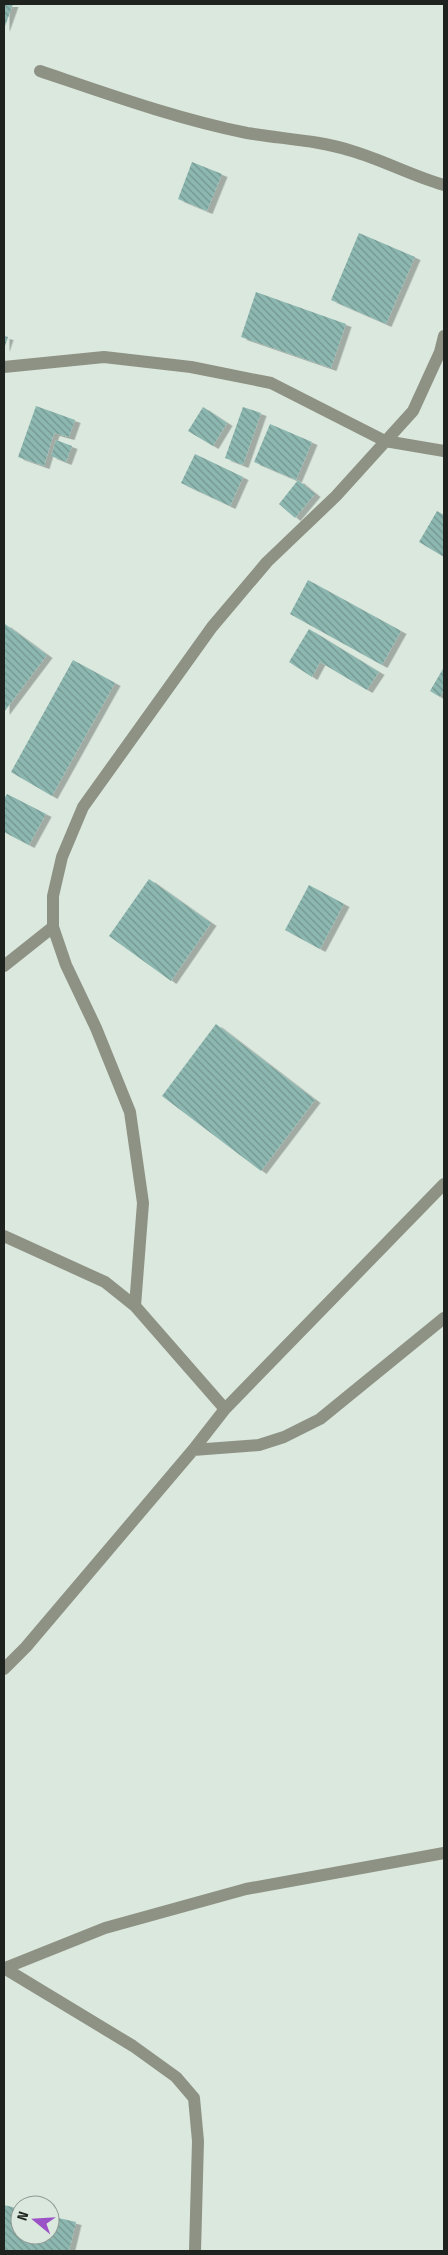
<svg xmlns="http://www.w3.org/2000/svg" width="448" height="2255" viewBox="0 0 448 2255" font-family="'Fira Sans Condensed',sans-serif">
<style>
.building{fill:url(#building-back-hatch);filter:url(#shadow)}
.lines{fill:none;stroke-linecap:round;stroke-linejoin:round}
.minor{stroke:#8e9284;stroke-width:12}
</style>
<defs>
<pattern id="building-back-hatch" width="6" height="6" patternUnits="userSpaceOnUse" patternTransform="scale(1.25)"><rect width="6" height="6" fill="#8db8b1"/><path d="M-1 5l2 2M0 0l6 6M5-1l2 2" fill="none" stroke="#73958f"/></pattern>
<filter id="shadow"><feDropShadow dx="5.5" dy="3" stdDeviation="0" flood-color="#0004"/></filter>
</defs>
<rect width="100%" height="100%" fill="#dbe8de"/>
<path class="building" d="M4 4H13L4 29Z
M192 162 222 174 207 211 178 199Z
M359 233 415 257 386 324 331 300Z
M256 292 346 324 331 368 241 337Z
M4 336 8 337 4 349Z
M36 406 75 420 69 437 54 433 44 466 18 457Z
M203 407 227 423 213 446 188 431Z
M243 407 261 413 243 465 225 458Z
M270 424 312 442 296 480 254 462Z
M56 440 72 446 66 462 51 456Z
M195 454 243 477 230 506 181 483Z
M298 480 315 494 295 518 279 504Z
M437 511 444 515V557L419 542Z
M308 580 401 631 382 665 290 614Z
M5 624 47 655 4 712V626Z
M309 629 379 672 367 690 320 662 312 677 289 662Z
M73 660 115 683 52 796 11 772Z
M444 667V689L440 697 430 691Z
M7 794 46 814 29 845 4 832V799Z
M149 879 211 923 171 981 109 936Z
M309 885 344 904 320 949 285 930Z
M216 1024 315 1100 261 1171 162 1096Z
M4 2205 20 2209V2235H50V2216L76 2222 69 2251H4Z"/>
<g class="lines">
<path class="minor" d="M40 71C108 94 177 119 247 133 282 139 318 140 352 151 383 160 412 176 444 185
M4 367 104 357 191 367 271 383 385 441 444 451
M4 966 53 927
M4 1236 105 1282 135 1306 225 1409
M135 1306 143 1203 130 1112 96 1028 66 965 53 927V896L62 857 83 807 212 627 267 562 336 496 413 411 440 352 444 336
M193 1450 259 1445 284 1437 320 1419 444 1318
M4 1669 26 1647 193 1450 225 1409 444 1184
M4 1968 133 2046 176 2077 194 2098 198 2141 195 2251
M5 1968 105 1928 246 1889 444 1853"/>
</g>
<rect width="448" height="2255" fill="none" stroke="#1e231f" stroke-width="10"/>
<g transform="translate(35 2220) rotate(288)"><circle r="24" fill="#dbe8de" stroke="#8f9992"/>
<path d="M0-4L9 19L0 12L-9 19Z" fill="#9a52c6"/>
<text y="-8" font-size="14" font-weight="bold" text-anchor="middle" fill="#1e231f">N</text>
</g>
</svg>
